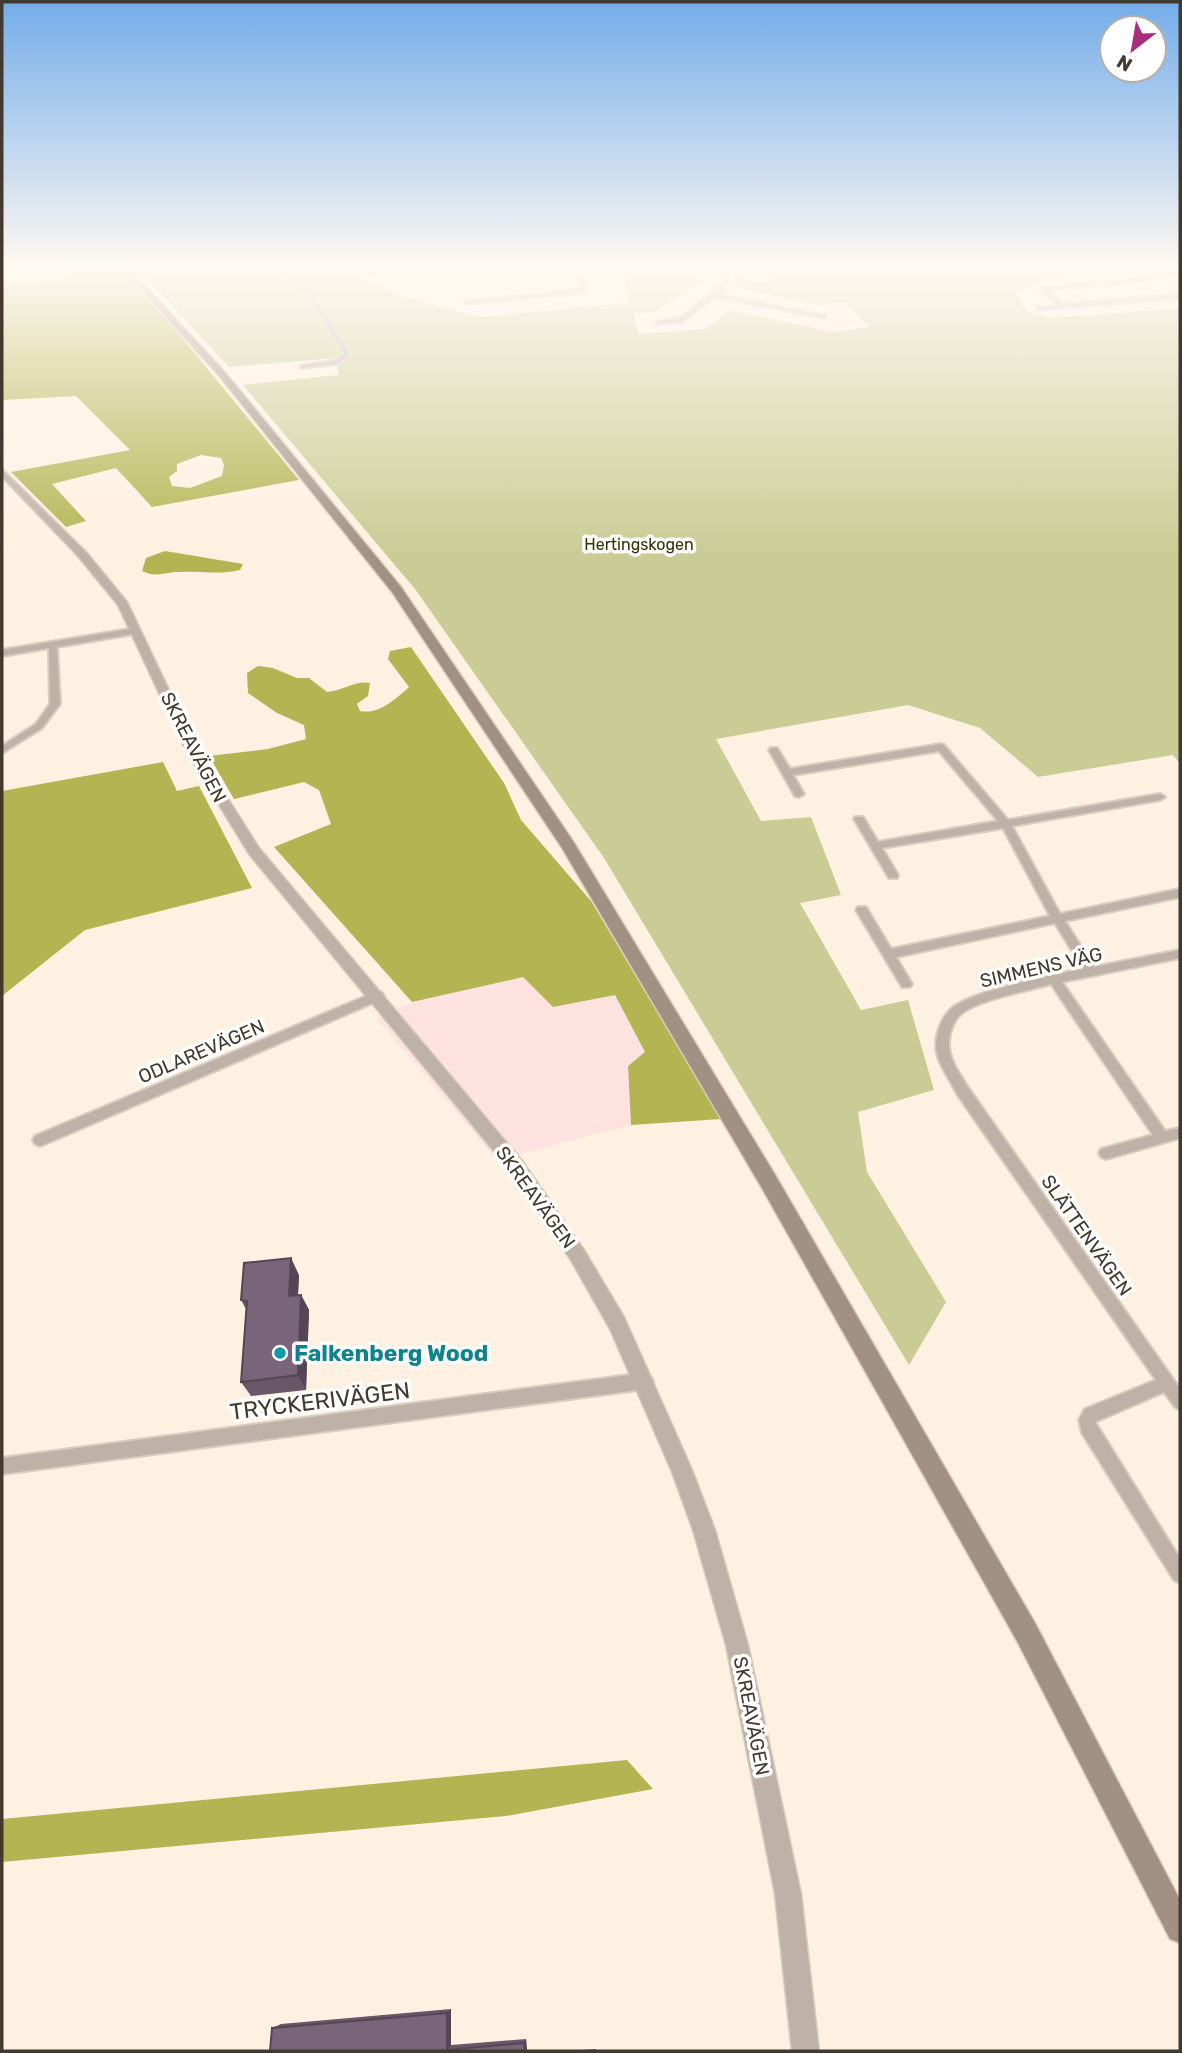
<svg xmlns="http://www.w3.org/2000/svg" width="1182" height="2053" viewBox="0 0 1182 2053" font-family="Rubik,sans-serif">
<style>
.commercial{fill:#fde2e0}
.green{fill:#c9cc94}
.forest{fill:#b2b551;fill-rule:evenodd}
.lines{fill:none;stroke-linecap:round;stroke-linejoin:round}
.minor-casing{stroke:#d8ccbd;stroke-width:4}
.tertiary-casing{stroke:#d8ccbd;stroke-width:3}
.secondary-casing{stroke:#d8ccbd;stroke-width:3}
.minor{fill:#bdb1a8;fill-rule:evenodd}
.tertiary{fill:#bdb1a8;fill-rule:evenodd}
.secondary{fill:#a29183;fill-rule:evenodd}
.wall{fill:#695669}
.shaded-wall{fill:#554655}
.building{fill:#7a647a;stroke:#554655;stroke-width:2}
.culture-dot{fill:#0f9aa8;stroke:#fff;stroke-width:2.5}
.labels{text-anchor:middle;stroke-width:7;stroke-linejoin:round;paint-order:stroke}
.far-park-label{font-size:16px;fill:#313206;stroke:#fff}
.street-label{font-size:19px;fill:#42392f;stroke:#fff}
.near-culture-label{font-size:23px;font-weight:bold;fill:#0d838f;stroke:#fff;text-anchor:start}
.near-street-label{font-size:23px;fill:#42392f;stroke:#fff}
</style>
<rect width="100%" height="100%" fill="#fef1e1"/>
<path class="commercial" d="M523 977 553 1007 615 995 645 1053 628 1066 631 1125 497 1160 377 1019 412 1002Z"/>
<path class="green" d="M138 269H340L403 297 479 317 629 303 624 269H655L704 279 655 312 633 313 639 334 706 329 729 310 831 332 870 327 845 303 815 305 729 286 740 278 763 283 793 269H1132L1039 280 1015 293 1027 311 1050 318 1180 308V764L1173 755 1038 777 980 728 908 705 716 739 761 821 811 817 841 895 800 903 861 1010 908 1000 934 1090 858 1112 867 1172 946 1302 909 1365 604 858 415 589 243 385 339 375 337 358 229 367Z"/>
<path class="forest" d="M49 269H121L156 306 299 480 152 507 116 468 52 484 86 521 66 527 11 472 130 450 76 396 2 400V281L60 282 68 274ZM201 455 221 458 224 465 222 476 190 488 172 486 169 477 177 471V464Z
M165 551 243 564 240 570C219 575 201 571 179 572 164 572 157 578 142 571L146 558Z
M411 647 504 783 521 820 591 901 721 1119 631 1125 628 1066 645 1052 615 995 553 1007 523 977 412 1002 274 847 331 824 319 790 304 782 234 799 209 756 268 749 306 739 304 725 277 713 248 693 247 673 258 666 273 668 297 678H309L327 692C342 691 356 680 370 683L368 696 357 704 360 711C379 715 397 698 409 687L388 659 390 651Z
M163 762 177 791 199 786 252 888 85 930 2 996V791Z
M627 1760 653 1789 506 1816 2 1862V1819Z"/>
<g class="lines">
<defs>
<path id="minor" d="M2 269H55L58 271 55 273 2 272Z
M273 269H280L311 293 350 355 337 364 301 368 300 367 303 365 333 361 344 354 307 295Z
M389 269H406L370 275 367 273Z
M575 269H581L586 289 581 293 467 304 464 302 577 290 580 288Z
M708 269H729V284L718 294 826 316 823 318 715 297 682 322 656 324 658 321 678 319 723 284V272Z
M1180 270V274L1145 281 1047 290 1063 304 1180 294V298L1040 310 1037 308 1057 305 1040 290V288L1145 277Z
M136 628 139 629V633L57 647 60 704 42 728 2 753V746L36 724 50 704 49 648 2 656V650Z
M941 744 944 745 1008 820 1160 794 1165 797 1160 800 1012 826 1060 914 1180 889V897L1065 921 1094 967 1180 950V958L1062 982 1165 1131 1180 1128V1138L1106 1159 1101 1157 1099 1153 1101 1149 1153 1135 1051 984C1028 991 974 1000 959 1016 952 1023 948 1037 949 1047 950 1061 960 1074 967 1086L1180 1389V1410L1175 1407 1164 1392 1095 1422 1180 1559V1583L1174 1580 1082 1433 1079 1420 1085 1409 1156 1380 957 1094C950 1079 936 1062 936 1045 936 1033 942 1018 950 1010 966 992 1056 974 1083 969L1055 923 896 957 912 984 910 987H902L856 910 858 907H866L891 949 1050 916 1003 828 882 848 898 875 897 878H889L854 819 855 817H863L878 842 998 821 939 751 793 775 804 794 799 797 795 796 769 750 771 748H777L790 769Z
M378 991 382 993 384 996 382 999 45 1144 40 1146 35 1144 33 1140 35 1136Z
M645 1373 650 1376 653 1381 650 1386 645 1389 2 1474V1458Z"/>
<path id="tertiary" d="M2 469 86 552 127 602 198 751 259 848 523 1162 584 1250 624 1317 692 1470 715 1530 748 1645 801 1894 819 2051H792L775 1894 726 1645 693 1530 672 1472 610 1329 572 1262 511 1172 249 854 186 751 118 605 78 556 2 477Z"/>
<path id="secondary" d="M122 269H130L225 372 401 587 573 841 777 1178 1035 1623 1180 1900V1943L1170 1939 1017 1641 763 1190 562 848 392 592 219 376Z"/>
</defs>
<use href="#minor" class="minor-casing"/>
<use href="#tertiary" class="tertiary-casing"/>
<use href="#secondary" class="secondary-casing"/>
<use href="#minor" class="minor"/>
<use href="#tertiary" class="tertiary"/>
<use href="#secondary" class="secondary"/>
</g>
<path class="wall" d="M299 1275 298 1295H301L309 1310 306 1390 251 1396 241 1382 246 1309 241 1300Z
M451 2009V2045L526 2039 527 2051H270L272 2028 281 2024Z
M596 2049V2051H566Z"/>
<path class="shaded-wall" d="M291 1258 299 1275 297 1312 289 1296Z
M301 1295 309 1310 306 1390 298 1375Z
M451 2009V2045L447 2050V2013Z
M526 2039 527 2051H525L524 2043Z"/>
<path class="building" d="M291 1258 289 1296 301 1295 298 1375 241 1382 247 1301 241 1300 244 1263Z
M447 2013V2050L524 2043 525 2051H270L272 2028Z"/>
<linearGradient id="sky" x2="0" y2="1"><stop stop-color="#73ace9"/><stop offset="0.48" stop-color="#fff9f2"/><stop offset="1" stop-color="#fff9f2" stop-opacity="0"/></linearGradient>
<rect width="1182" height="556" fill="url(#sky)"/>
<circle class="culture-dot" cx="280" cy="1353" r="7"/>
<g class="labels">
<g class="far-park-label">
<text x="639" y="550">Hertingskogen</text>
</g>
<g class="street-label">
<text transform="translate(194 747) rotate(63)" y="7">SKREAVÄGEN</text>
<text transform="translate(1041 967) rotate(-13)" y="7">SIMMENS VÄG</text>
<text transform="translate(201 1051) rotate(-23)" y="7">ODLAREVÄGEN</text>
<text transform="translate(536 1197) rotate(54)" y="7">SKREAVÄGEN</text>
<text transform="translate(1087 1235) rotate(55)" y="7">SLÄTTENVÄGEN</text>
<text transform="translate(752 1716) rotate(79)" y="7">SKREAVÄGEN</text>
</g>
<g class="near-culture-label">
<text x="294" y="1361">Falkenberg Wood</text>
</g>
<g class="near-street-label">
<text transform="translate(320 1401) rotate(-7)" y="8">TRYCKERIVÄGEN</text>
</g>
</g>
<rect width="1182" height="2053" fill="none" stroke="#42392f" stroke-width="7"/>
<g transform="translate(1133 49) rotate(211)"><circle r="33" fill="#ffffff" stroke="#b3b0ac" stroke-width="2"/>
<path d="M0-5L12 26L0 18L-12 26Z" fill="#a92c7d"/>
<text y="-10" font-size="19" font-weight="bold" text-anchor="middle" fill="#42392f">N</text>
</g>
</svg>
